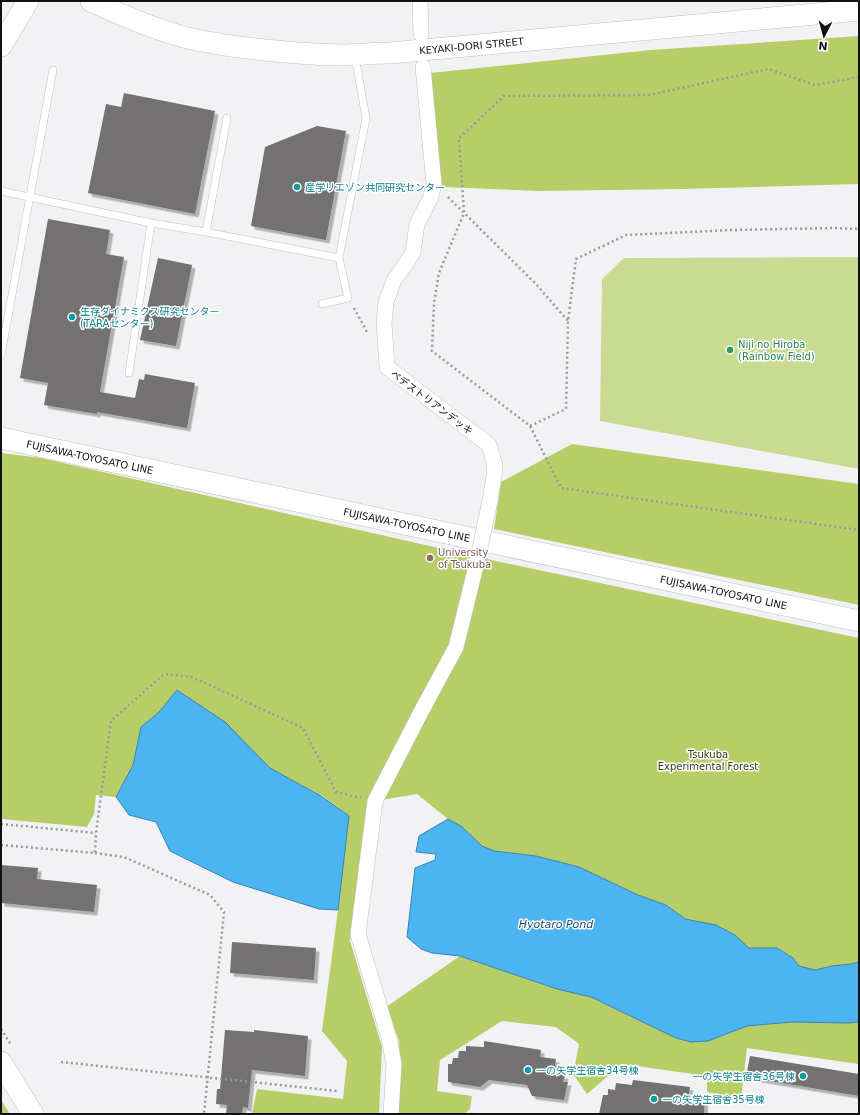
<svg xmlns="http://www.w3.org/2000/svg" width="860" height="1115" viewBox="0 0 860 1115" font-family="'DejaVu Sans','Noto Sans JP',sans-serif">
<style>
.green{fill:#c9db92}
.forest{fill:#b7cd68}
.water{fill:#4bb4f1;stroke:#3a83ae}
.building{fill:#737172;filter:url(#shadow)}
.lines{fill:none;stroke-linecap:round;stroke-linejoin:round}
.lane-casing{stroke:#c0c0c2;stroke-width:8}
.street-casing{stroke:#c0c0c2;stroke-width:16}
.secondary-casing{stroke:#c0c0c2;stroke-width:22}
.path{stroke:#99999b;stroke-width:2.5;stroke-dasharray:2 3;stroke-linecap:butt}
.lane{stroke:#fff;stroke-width:7}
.street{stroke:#fff;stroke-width:15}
.secondary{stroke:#fff;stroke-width:21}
.street-bridge-casing{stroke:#c0c0c2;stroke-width:16;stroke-linecap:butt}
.street-bridge{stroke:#fff;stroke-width:15}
.culture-dot{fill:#0f9aa8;stroke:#fff;stroke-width:1.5}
.leisure-dot{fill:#2e9e5b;stroke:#fff;stroke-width:1.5}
.education-dot{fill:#8d6e63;stroke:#fff;stroke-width:1.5}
.labels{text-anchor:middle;stroke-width:3;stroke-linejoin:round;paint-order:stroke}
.street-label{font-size:10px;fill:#111112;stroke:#fff}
.culture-label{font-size:10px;fill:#0d838f;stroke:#fff;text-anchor:start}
.leisure-label{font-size:10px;fill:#27864d;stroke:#fff;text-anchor:start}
.education-label{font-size:10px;fill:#785e54;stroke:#fff;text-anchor:start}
.park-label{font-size:10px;fill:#323b10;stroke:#fff}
.water-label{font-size:11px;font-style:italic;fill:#1f4a63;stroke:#fff}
</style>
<defs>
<filter id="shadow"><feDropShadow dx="3.5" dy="3.5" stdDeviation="0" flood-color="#0004"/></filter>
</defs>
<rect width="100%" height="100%" fill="#f2f2f4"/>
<path class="green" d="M859 257V469L600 421 602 279 624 258Z"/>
<path class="forest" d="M859 36V184L683 189 539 191 443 187 434 158 430 73 651 50Z
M572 444 859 484V605L494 529 501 482Z
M1 453 41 458 496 561 859 638V962L851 964 832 966 815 970 799 966 793 958 778 948H749L735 935 716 925 685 919 666 905 638 895 579 867 536 856 494 851 482 846 461 826 448 819 417 794 375 801 367 810 350 941 382 1047 379 1114H252L257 1089 343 1099 347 1061 322 1031 338 910 349 816 324 797 270 768 225 722 177 690 159 712 141 727 133 765 116 797 96 795 94 814 87 827 1 819Z
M460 956 557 989 591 997 676 1038 691 1042 708 1041 747 1026 792 1022 848 1023 859 1022V1064L747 1048 741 1099 707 1092V1076L622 1064 587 1094 573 1074 579 1044 556 1027 502 1021 440 1060 437 1091 472 1096 470 1109 464 1114H398L400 1083 399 1041 386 1007Z
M1 1100 10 1114H1Z"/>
<path class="water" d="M177 690 225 722 270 768 321 796 349 816 338 910 319 909 233 882 170 851 156 822 129 815 116 797 133 765 141 727 159 712Z
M448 819 461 826 482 846 494 851 536 856 579 867 638 895 666 905 685 919 716 925 735 935 749 948H777L793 958 799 966 815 970 832 966 851 964 859 962V1022L848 1023 792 1022 747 1026 708 1041 691 1042 676 1038 591 997 557 989 460 956 432 953 421 949 407 937 415 868 435 860 436 854 416 852 419 836Z"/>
<path class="building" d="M124 93 215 111 195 214 88 193 106 104 121 107Z
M317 126 346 131 326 240 251 226 265 147Z
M48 219 110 230 106 254 124 257 100 392 135 398 139 379 144 380 145 374 195 383 187 428 97 412V414L44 405 48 383 20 378Z
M158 258 192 265 176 346 140 340Z
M1 865 38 868 37 879 97 885 94 912 1 903Z
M232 942 316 948 314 980 230 973Z
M225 1030 254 1032V1030L308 1036 305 1076 252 1070 248 1108 243 1107 242 1114H226L227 1105 216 1104 217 1089H220Z
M484 1041 541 1050 540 1057 556 1059 555 1066 562 1068 561 1075H565L563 1082H568L564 1100 532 1096 527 1085 489 1080 480 1087 448 1082V1064H452L453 1058H458L459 1051H466V1046L484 1047Z
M750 1056 859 1074V1096L746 1077Z
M633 1080 690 1087 689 1094 705 1096 704 1114H599L603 1095H608V1089L615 1090 616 1083 632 1085Z"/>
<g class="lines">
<defs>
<path id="lane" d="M1 191 151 223 206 232 339 258
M206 232 227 118
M322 304 348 298 339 258 366 118 355 56
M1 355 53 70
M129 373 151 223"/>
<path id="street" d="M420 1 421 34
M423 67 434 184 431 197 417 224 413 252 406 264 394 280 386 302 384 323 387 367 489 445 495 465 494 476 490 501
M391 1114 394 1064 389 1038 358 934 375 801 422 710 456 647 477 562"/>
<g id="secondary">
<path id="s1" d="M91 1C125 17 160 32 196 40 216 44 236 47 256 49 284 52 313 55 341 55 357 55 374 53 390 53L859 10"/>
<path d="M1 46 28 1"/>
<path id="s2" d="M1 438 859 621"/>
<path d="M1 1062 33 1114"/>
</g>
</defs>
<use href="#lane" class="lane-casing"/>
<use href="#street" class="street-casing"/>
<use href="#secondary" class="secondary-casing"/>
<path class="path" d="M859 77 815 85 768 69 649 95 504 96 459 138 464 213 439 273 434 303 432 351 530 426 561 488 859 530
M448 197 535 283 568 321
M354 308 367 332
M530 426 566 409 568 321 576 259 626 235 732 230 835 228 859 229
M1 824 96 833
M1 845 95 853 96 833 111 721 164 674 192 677 303 728 336 792 361 798
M95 853 124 857 210 895 224 912 204 1114
M1 1029 11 1045
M61 1062 337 1091
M471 1114H474"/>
<use href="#lane" class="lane"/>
<use href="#street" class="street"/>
<use href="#secondary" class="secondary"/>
<defs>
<path id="street-bridge" d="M477 562 490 501"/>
</defs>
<use href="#street-bridge" class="street-bridge-casing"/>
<use href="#street-bridge" class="street-bridge"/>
</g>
<g class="culture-dot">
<circle cx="297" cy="187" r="4"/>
<circle cx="72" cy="317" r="4"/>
<circle cx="528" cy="1070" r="4"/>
<circle cx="803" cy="1076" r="4"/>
<circle cx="654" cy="1099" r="4"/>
</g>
<circle class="leisure-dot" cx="730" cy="350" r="4"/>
<circle class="education-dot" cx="430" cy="558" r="4"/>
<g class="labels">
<g class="street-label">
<text dy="4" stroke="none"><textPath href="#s1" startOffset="389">KEYAKI-DORI STREET</textPath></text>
<text transform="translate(432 402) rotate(37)" y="4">ペデストリアンデッキ</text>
<text dy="4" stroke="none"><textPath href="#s2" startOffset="91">FUJISAWA-TOYOSATO LINE</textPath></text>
<text dy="4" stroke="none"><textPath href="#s2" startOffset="415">FUJISAWA-TOYOSATO LINE</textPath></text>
<text dy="4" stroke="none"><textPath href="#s2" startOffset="739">FUJISAWA-TOYOSATO LINE</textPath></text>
</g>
<g class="culture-label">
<text x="305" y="191">産学リエゾン共同研究センター</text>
<text x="80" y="315">生存ダイナミクス研究センター<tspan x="80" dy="12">(TARAセンター)</tspan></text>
<text x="536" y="1074">一の矢学生宿舎34号棟</text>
<text x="795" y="1080" text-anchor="end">一の矢学生宿舎36号棟</text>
<text x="662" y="1103">一の矢学生宿舎35号棟</text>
</g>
<g class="leisure-label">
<text x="738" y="348">Niji no Hiroba<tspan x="738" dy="12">(Rainbow Field)</tspan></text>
</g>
<g class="education-label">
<text x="438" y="556">University<tspan x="438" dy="12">of Tsukuba</tspan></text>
</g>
<g class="park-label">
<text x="708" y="758">Tsukuba<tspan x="708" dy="12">Experimental Forest</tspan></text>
</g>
<g class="water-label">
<text x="556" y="928">Hyotaro Pond</text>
</g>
</g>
<rect width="860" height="1115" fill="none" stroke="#111112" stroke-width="4"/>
<g transform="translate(824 36) rotate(186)" stroke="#ffffff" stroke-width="3" paint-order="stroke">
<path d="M0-3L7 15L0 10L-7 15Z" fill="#111112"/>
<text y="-6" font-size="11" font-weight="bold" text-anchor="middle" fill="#111112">N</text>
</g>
</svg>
